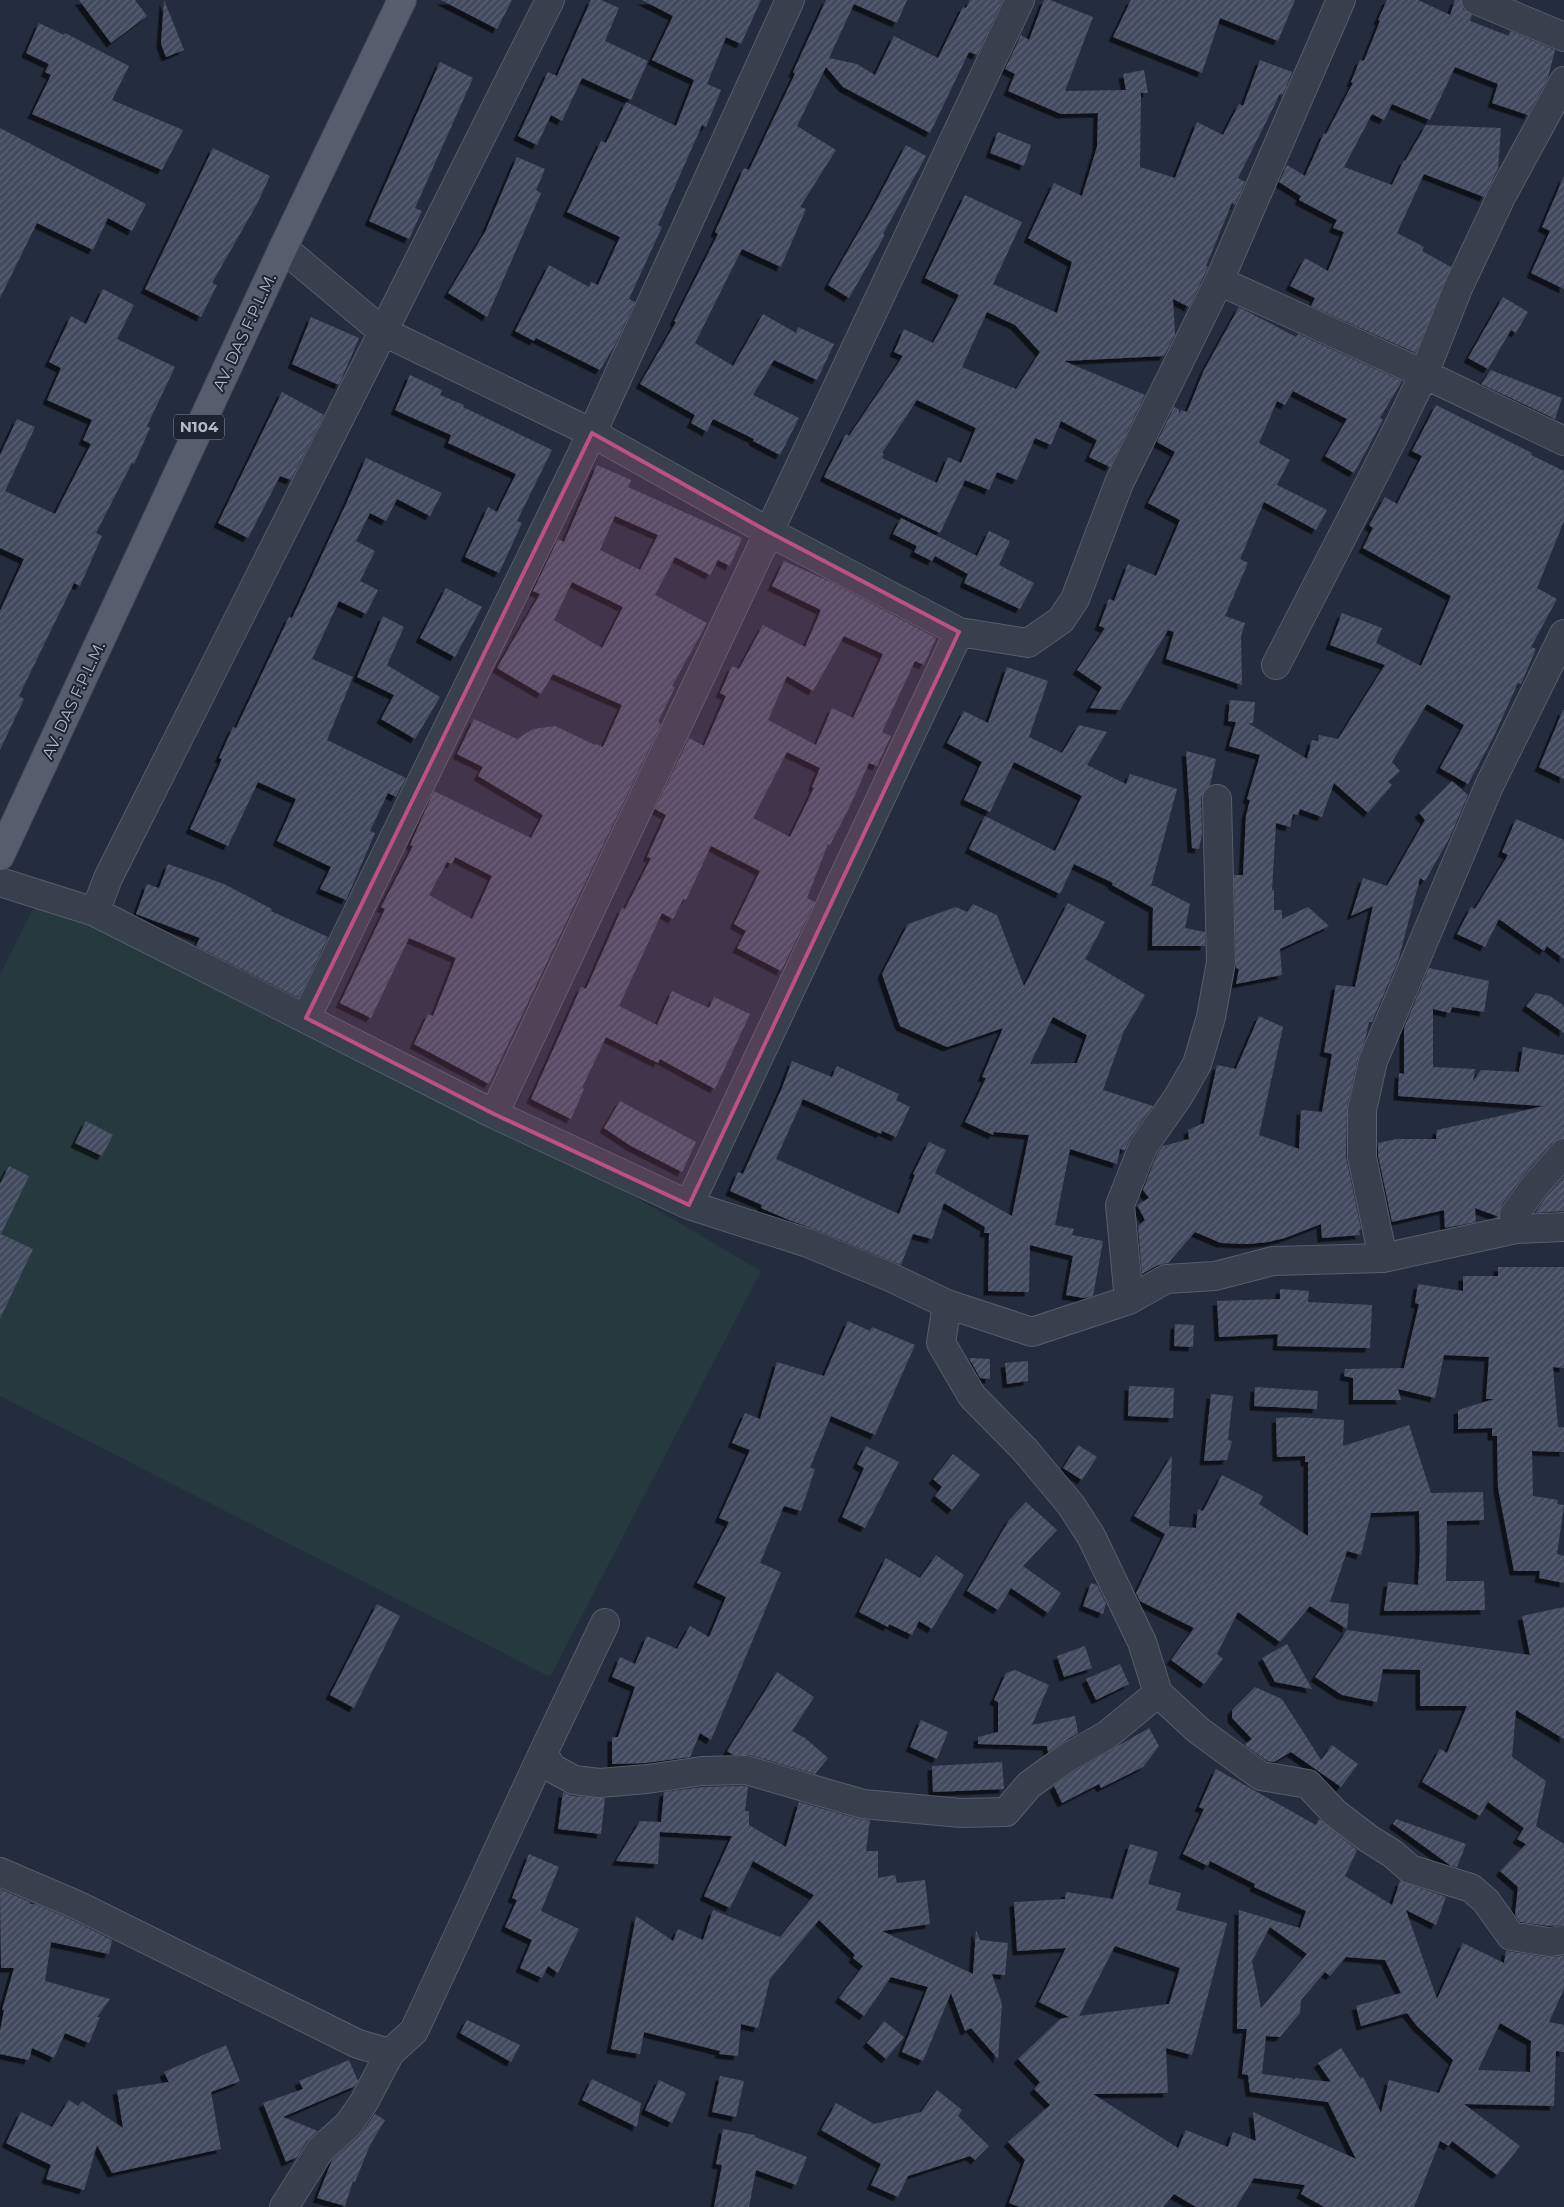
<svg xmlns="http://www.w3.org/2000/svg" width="1564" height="2207" viewBox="0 0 1564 2207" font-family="Montserrat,sans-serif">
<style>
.grass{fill:#26393e}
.building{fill:url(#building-hatch);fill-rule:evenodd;filter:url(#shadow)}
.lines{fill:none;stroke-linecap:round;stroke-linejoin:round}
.street-casing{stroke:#565d6b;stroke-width:30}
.primary-casing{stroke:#414856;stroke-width:30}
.street{stroke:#383f4d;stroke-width:28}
.primary{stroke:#565e6d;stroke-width:28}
.marked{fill:#bd5181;fill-opacity:0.2;stroke:#bd5181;stroke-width:4;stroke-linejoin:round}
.labels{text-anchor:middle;stroke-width:4;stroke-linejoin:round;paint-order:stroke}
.shield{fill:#1d2432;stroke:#878d9b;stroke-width:1}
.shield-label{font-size:15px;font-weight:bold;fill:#b4bac8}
.street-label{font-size:16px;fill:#b4bac8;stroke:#1d2432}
</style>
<defs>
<pattern id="building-hatch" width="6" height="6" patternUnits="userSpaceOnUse" patternTransform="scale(1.25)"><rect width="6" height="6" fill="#434c5f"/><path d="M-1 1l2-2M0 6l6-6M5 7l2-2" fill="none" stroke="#5c6474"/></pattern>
<filter id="shadow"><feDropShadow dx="-4.5" dy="4.5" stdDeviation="0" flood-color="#0009"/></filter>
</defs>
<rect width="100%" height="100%" fill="#242d3d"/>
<path class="grass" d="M34 907 95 912 494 1114 761 1271 550 1677 0 1396V975Z"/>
<path class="building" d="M79 0H135L147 16 111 43Z
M164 0 184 50 166 57 161 44Z
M441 0H512L497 29Z
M591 0H601L619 8 605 41 648 61 631 100 582 78 562 121 551 115 537 145 518 136 548 72 557 76Z
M642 0H761L741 44 726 37 707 84 721 90 706 127 702 125 658 225 662 227 629 299 635 302 616 343 600 370 536 338 534 341 515 331 549 265 589 287 591 282 598 285 620 237 567 212 601 141 606 143 626 102 676 126 694 80 652 60 673 16Z
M826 0H907L897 23 854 4 829 58 857 64 875 75 894 36 938 58 963 7 966 8 970 0H1003L977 55 969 52 930 133 843 87 826 67 797 126 836 150 800 207 806 209 781 267 742 249 695 343 733 366 763 314 796 333 798 327 834 344 817 380 774 360 753 395 799 418 780 455 753 441 754 439 713 419 707 432 691 423 695 415 640 384 676 322 674 321 718 234 715 232 744 168 749 170 795 74 793 72Z
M1044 0H1050L1093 17 1065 91 1126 90 1123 74 1144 70 1148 93H1141L1140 167 1175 178 1197 122 1223 135 1239 104 1243 106 1260 60 1292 72 1283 95 1280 94 1238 178 1245 182 1235 205 1232 203 1206 266 1208 267 1189 307 1173 299 1175 335 1164 356 1064 361 1145 395 1110 467 1089 457 1097 440 1061 421 1051 445 1035 438 1017 480 997 472 989 490 965 480 940 533 824 477 846 434 849 436 903 356 894 352 904 329 933 343 959 295 925 278 965 195 1022 222 993 284 1057 313 1072 262 1028 238 1054 183 1082 196 1097 147 1098 113 1061 114 1008 91 1015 74 1005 69 1021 35 1029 40ZM987 312 1015 325 1040 352 1016 389 962 367ZM917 400 976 428 961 463 948 457 937 483 882 458 884 454 882 453Z
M1131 0H1295L1278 41 1220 18 1202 73 1113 37Z
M1387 0H1418L1450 15 1455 0H1461L1463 9 1472 15 1470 21 1509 36 1510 31 1555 50 1548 78 1528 115 1492 103 1498 84 1455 67 1430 120 1392 104 1384 120 1372 114 1344 167 1392 185 1404 160 1405 161 1426 125 1501 128 1498 169 1484 197 1424 174 1397 233 1424 247 1422 251 1451 267 1416 353 1311 306 1315 298 1290 286 1305 258 1328 271 1344 232 1333 228 1337 220 1299 200 1301 196 1279 182 1287 165 1305 176 1324 133 1326 134 1353 83 1351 82 1360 60 1364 61 1380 21 1378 20Z
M39 23 64 35 65 33 129 66 112 100 183 130 162 170 32 114 51 75 45 72 49 64 26 53Z
M440 62 473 78 415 208 422 211 409 239 369 221Z
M0 128 146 204 132 231 108 218 93 250 37 223 0 298Z
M998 132 1031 145 1024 166 990 153Z
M906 145 926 156 883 234 885 235 849 298 828 285 873 207Z
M213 148 270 176 257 204 212 283 217 285 201 317 145 289Z
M517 157 545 169 536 190 541 193 487 317 448 293 485 232Z
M1564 176V289L1531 273 1550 231 1542 227Z
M103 289 134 305 117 339 175 367 147 426 150 428 134 464 132 463 96 533 102 536 80 586 74 583 19 696 24 699 0 750V611L24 559 0 548V455L17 419 35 427 5 491 55 514 91 444 83 440 92 420 47 400 61 368 49 362 71 316 86 324Z
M1503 297 1528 312 1516 333 1511 330 1488 369 1468 358Z
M1239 307 1296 337 1298 334 1402 381 1380 418 1383 420 1354 473 1325 456 1347 419 1293 391 1285 405 1277 401 1259 443 1290 460 1277 485 1327 510 1316 530 1264 502 1240 559 1248 563 1225 616 1245 623 1241 636 1242 685 1166 659 1174 632 1168 630 1120 710 1090 708 1102 687 1077 670 1105 628 1099 626 1109 599 1114 601 1128 564 1156 576 1180 520 1148 503 1175 452 1157 442 1174 407 1179 409V414L1181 410 1187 412 1204 370Z
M311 317 359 338 339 385 292 364Z
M1491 370 1562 398 1555 419 1481 384Z
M410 375 442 390 440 395 464 405 463 407 552 450 517 521 522 523 499 573 465 557 488 507 497 512 516 474 448 443 451 435 395 410Z
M282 392 324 415 291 480 280 476 248 538 218 523Z
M1436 405 1532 453 1531 455 1564 471V521L1537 588 1557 599 1531 647 1536 649 1521 684 1518 683 1493 738 1468 784 1440 768 1464 725 1427 704 1392 762 1400 771 1388 782 1392 785 1368 813 1334 783 1322 817 1300 809 1298 815 1293 814 1290 827 1276 823 1272 890H1274V910H1282V919L1308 907 1329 926 1280 949 1282 975 1236 984 1239 969 1236 968 1234 875H1243L1246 816 1250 800 1247 799 1260 755 1229 746 1236 722 1228 721 1230 700 1255 702 1253 723H1248L1307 759 1312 740 1318 741 1319 735 1338 739 1385 665 1330 645 1342 613 1382 628 1376 643 1421 666 1451 596 1363 548 1373 528 1369 525 1385 497 1397 504 1422 456 1412 451Z
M366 458 442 493 430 516 397 499 386 521 370 513 356 541 375 551 360 581 378 590 366 614 339 601 312 659 353 677 327 740 406 778 396 797 388 793 370 831 375 833 346 900 320 889 331 867 277 841 296 799 258 782 228 846 190 829 222 759 219 758 233 727 236 728 289 617 292 618 346 504Z
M597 465 631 480 628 487 742 538 730 566 718 560 710 575 675 557 655 595 707 623 672 686 675 687 658 722 661 724 489 1084 414 1044 428 1014 433 1016 456 958 409 938 371 1018 340 1003 385 909 381 907 413 846 410 845 434 791 531 838 543 815 478 776 483 767 457 754 474 719 517 739 533 729 555 726 595 745 596 744 603 747 622 705 553 674 541 694 497 668 540 594 533 591 558 539 564 542ZM615 516 658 535 640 570 600 550ZM572 582 623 607 602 648 554 620ZM455 857 492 876 472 919 429 895 447 862 452 864Z
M901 518 977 556 989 531 1010 541 999 565 1034 583 1020 609 964 583 968 574 935 556 932 561 914 552 917 546 893 534Z
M784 561 833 583 936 638 924 665 915 661 882 732 891 736 877 766 869 763 851 804 830 845 828 844 807 898 815 902 781 971 737 948 746 931 734 924 760 871 711 846 686 900 683 899 673 919 662 913 619 1006 657 1025 672 991 709 1008 714 997 750 1014 715 1089 660 1059 658 1063 606 1037 582 1088 584 1089 571 1119 531 1099 581 987 586 989 622 908 625 909 651 858 647 857 666 815 655 809 689 738 704 746 726 696 720 693 732 666 739 669 763 625 805 647 821 610 772 586ZM844 636 883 654 853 718 832 708 816 745 768 720 787 676 813 691ZM787 752 820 768 812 787 814 788 790 837 753 818Z
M446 588 482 607 455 657 420 638Z
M383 616 404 627 387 665 440 697 415 739 381 719 394 695 357 677Z
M1007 667 1048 681 1029 737 1062 753 1079 725 1107 732 1087 765 1126 784 1130 774 1177 789 1151 886H1155L1190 904 1185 928 1205 932V946H1152L1153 908 1112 885 1113 883 1074 864 1060 894 969 849 985 816 1055 851 1082 796 1014 762 990 812 964 800 982 762 947 743 964 711 988 723Z
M1563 710H1564V779L1539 767Z
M1186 751 1216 759 1210 785 1204 791 1201 799 1202 834 1199 849 1192 848Z
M1452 781 1468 795 1450 837 1425 881 1420 878 1398 961 1372 1022H1369L1365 1040 1358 1058 1347 1107 1346 1157 1361 1229 1359 1230 1360 1235 1322 1238 1321 1224 1285 1238 1268 1242 1248 1244 1221 1243 1195 1232 1168 1263 1158 1265 1142 1274 1138 1226 1145 1220 1137 1205 1149 1198 1143 1190 1157 1154 1163 1146 1189 1139 1188 1130 1204 1123 1217 1065 1236 1069 1259 1016 1283 1027 1259 1135 1299 1149 1301 1110 1322 1112 1332 1054 1324 1052 1336 985 1355 987 1373 906 1351 916 1363 878 1387 886 1425 820 1419 813Z
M1516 819 1564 840V959L1547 946 1544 951 1499 919 1485 947 1457 934 1471 907 1475 909 1508 855 1502 852Z
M168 864 224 884 272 909 271 911 328 937 299 998 196 946 200 938 136 914 147 884 159 888Z
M1068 903 1105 922 1085 959 1145 995 1124 1031 1103 1090 1153 1106 1130 1138 1125 1150 1120 1149 1117 1164 1070 1149 1055 1225 1074 1229 1072 1235 1103 1241 1093 1296 1084 1298 1066 1295 1073 1256 1030 1245 1029 1292 988 1291 989 1233H984L985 1227 944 1203 932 1239 913 1234 901 1265 814 1229 789 1220 761 1208 762 1205 730 1191 738 1172 743 1174 782 1088 792 1061 832 1077 837 1066 899 1094 896 1100 910 1107 896 1137 882 1131 881 1134 803 1099 776 1159 899 1214 915 1175 913 1174 929 1142 946 1150 935 1173 1012 1216 1029 1135 994 1132 993 1135 965 1122 986 1078 982 1077 1003 1028 947 1047 900 1026 882 974 908 924 956 907 967 912 973 904 997 915 1024 986ZM1053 1017 1087 1035 1077 1063 1030 1064Z
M1429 968 1489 981 1484 1012 1452 1007 1450 1013 1433 1009V1067L1475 1069 1473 1081 1481 1070 1519 1072 1523 1047 1564 1055V1138L1552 1143 1522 1177 1501 1206 1499 1217 1475 1208 1476 1222 1445 1228 1444 1210 1392 1222 1378 1155V1143L1397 1139H1436L1437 1130 1544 1106 1398 1096 1399 1073 1404 1074V1028Z
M1536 993 1550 996 1564 1006V1033L1526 1006Z
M620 1101 696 1142 682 1172 631 1146 604 1128Z
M86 1121 113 1135 102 1156 75 1143Z
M9 1166 29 1176 1 1234 33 1249 0 1319V1184Z
M1564 1177V1211L1535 1213 1546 1197Z
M1498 1267H1564V1368L1553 1367 1558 1427H1564V1452L1532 1451 1533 1496 1558 1500 1557 1504 1564 1505 1557 1554 1564 1556V1583L1539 1578 1540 1571H1514L1498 1488 1497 1436H1492V1428L1458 1429V1410L1494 1399H1486L1489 1357 1444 1355 1435 1398 1398 1389 1401 1400H1353V1378L1344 1376 1345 1369 1404 1368 1419 1304 1415 1303 1418 1284 1463 1291V1276H1498Z
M1280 1289 1309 1291 1308 1302 1372 1305 1370 1348 1277 1346 1278 1334 1219 1337 1217 1301 1280 1299Z
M848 1321 870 1331 872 1327 915 1345 875 1435 831 1416 810 1468 815 1469 801 1511 784 1506 760 1563 781 1572 711 1740 700 1733 690 1757 645 1763 612 1764V1737H618L635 1687 612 1677 620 1657 635 1664 647 1636 677 1649 690 1626 709 1637 726 1597 697 1583 729 1522 719 1518 750 1450 732 1443 745 1413 760 1419 777 1362 824 1376Z
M1175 1324 1194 1325 1193 1347 1174 1346Z
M969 1358 990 1359V1379L980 1378Z
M1028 1361V1381L1007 1384 1005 1363Z
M1129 1386 1174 1388 1173 1418 1128 1416Z
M1255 1387 1318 1391 1317 1409 1254 1406Z
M1211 1394 1233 1396 1228 1440 1232 1441 1227 1460 1204 1461Z
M1295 1417 1344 1420 1343 1446 1409 1425 1431 1493 1483 1492 1484 1520 1447 1521 1446 1581H1484L1485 1610 1384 1611 1388 1582 1418 1585 1420 1550 1419 1511 1371 1513 1361 1555 1347 1551 1330 1602 1349 1604 1347 1629 1310 1606 1280 1642 1238 1612 1217 1654 1223 1659 1204 1684 1171 1660 1194 1628 1140 1601 1136 1593 1165 1534 1134 1516 1172 1455 1169 1526 1196 1528 1198 1509 1203 1511 1222 1475 1263 1496 1259 1504 1308 1536V1462H1305V1456L1277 1457 1276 1418Z
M1078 1445 1097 1457 1082 1480 1063 1468Z
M866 1446 899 1462 865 1528 842 1517 864 1468 857 1464Z
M953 1454 980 1475 952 1510 935 1496 942 1487 933 1479Z
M1026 1502 1057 1530 1023 1566 1061 1593 1048 1613 1011 1588 998 1610 967 1591 1009 1520Z
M936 1555 964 1575 932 1629 919 1621 912 1635 889 1624 888 1627 859 1612 886 1558 920 1578Z
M1091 1583 1097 1585 1106 1604 1103 1614 1083 1606Z
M377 1604 400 1616 354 1708 330 1695Z
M1564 1607V1739L1516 1710 1512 1757 1546 1781 1536 1826 1564 1844V1925L1549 1926 1520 1922 1515 1915 1518 1887 1500 1871 1526 1844 1517 1839 1524 1828 1488 1802 1480 1816 1422 1782 1440 1749 1447 1753 1467 1706H1420V1670L1383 1669 1377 1702 1342 1695 1315 1677 1347 1630 1530 1655 1522 1616Z
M1287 1644 1312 1689 1275 1682 1262 1658Z
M1085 1646 1092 1668 1064 1677 1057 1656Z
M1120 1664 1129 1684 1096 1700 1086 1679Z
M1015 1670 1049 1685 1032 1725 1075 1716 1078 1733 1048 1752 1047 1746 978 1744V1737L998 1732V1702L994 1700 1006 1673Z
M777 1672 814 1697 792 1731 805 1738 828 1758 815 1774 750 1755H733L727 1751Z
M1255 1687 1282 1699 1321 1760 1332 1745 1358 1764 1341 1787 1291 1752 1274 1762 1267 1761 1246 1746 1245 1744 1252 1739 1232 1718V1710Z
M921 1720 948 1732 937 1759 910 1747Z
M1149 1728 1159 1746 1143 1767 1101 1788 1099 1784 1062 1803 1054 1786 1073 1772Z
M1002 1762 1004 1789 933 1792 932 1766Z
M1216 1769 1316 1825 1319 1819 1357 1850 1345 1876 1392 1905 1400 1881 1446 1897 1436 1925 1406 1910 1437 1999 1463 1943 1504 1963 1506 1951 1547 1957 1564 1956V1989L1549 2022 1564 2025V2052L1556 2051 1554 2106 1464 2104 1520 2146 1497 2175 1452 2141 1449 2146 1440 2141 1414 2207H1324L1301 2194 1305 2185 1254 2178 1236 2207H1196L1174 2194 1163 2207H1020L1009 2203 1025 2160 1008 2142 1050 2105 1034 2089 1040 2082 1018 2059 1060 2019 1069 2017 1039 2002 1066 1948 1017 1951 1014 1902 1065 1899 1066 1892 1113 1899 1130 1844 1158 1852 1148 1884 1181 1893 1176 1910 1227 1923 1192 2055 1166 2048 1168 2093 1093 2094 1178 2148 1186 2130 1228 2147 1233 2132 1256 2141 1253 2112 1356 2159 1328 2102 1250 2092 1248 2075 1242 2074 1247 2029H1237L1239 1910 1300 1928 1306 1911 1254 1887 1255 1884 1210 1861 1208 1866 1183 1854 1204 1809 1199 1807ZM1270 1927 1307 1954 1261 2008 1252 1961ZM1115 1946 1180 1968 1169 2004 1079 2016ZM1346 1957 1385 1960 1401 1993 1356 2006 1361 2026 1407 2013 1417 2026 1453 2060 1439 2093 1389 2080 1381 2113 1363 2077 1360 2078 1341 2048 1318 2063 1331 2082 1296 2078 1293 2080V2078L1262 2074 1266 2036 1280 2037 1300 2013 1301 2000 1325 1972 1330 1976ZM1500 2023 1531 2041 1530 2072 1478 2070Z
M744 1786 748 1787 745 1811H749V1825L786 1847 799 1802 859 1819 870 1820 866 1851H878V1878L895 1875 897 1883 925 1880 930 1924 882 1931 973 1974 976 1930 980 1940 1008 1943 1005 1975 992 1974 1002 2004 998 2059 971 2028 965 2031 951 1993 923 2061 902 2052 928 1987 891 1977 864 2016 839 1998 863 1966 853 1958 855 1955 819 1920 770 1979 758 2028 741 2024 738 2056 719 2054 720 2051 644 2032 640 2054 611 2049 636 1916 673 1941 678 1929 703 1940 713 1910 780 1937 814 1895 753 1861 730 1908 704 1896 732 1836 660 1832 658 1864 616 1861 640 1821 661 1822 664 1792 703 1787Z
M563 1792 572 1796 605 1798 601 1834 558 1829Z
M1396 1819 1466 1844 1457 1867 1451 1866 1393 1824Z
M529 1854 559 1867 541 1911 579 1929 558 1973 548 1966 542 1978 520 1968 532 1940 505 1927 517 1900 512 1898Z
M0 1889 30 1902V1904H36L70 1919 112 1940 109 1954 51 1942 45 1981 110 1999 97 2017H100L89 2043 65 2033 54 2058 32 2048 29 2060 0 2054V2031L4 2010H2L14 1968H1Z
M467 2020 520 2045 511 2062 460 2033Z
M884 2021 904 2037 886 2059 867 2043Z
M226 2045 240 2081 211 2092 221 2149 112 2173 97 2145 84 2190 46 2179 51 2165 6 2143 21 2112 52 2127 69 2100 78 2106 82 2101 123 2128 117 2090 169 2082 164 2072Z
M349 2060 358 2081 355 2086 283 2117 318 2131 307 2141 297 2157 286 2162 263 2103 303 2089 299 2081Z
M720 2076 744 2081 736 2117 712 2112Z
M592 2079 641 2103 637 2127 582 2100Z
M659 2080 686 2093 672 2123 645 2110Z
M937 2090 962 2110 958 2116 989 2146 975 2160 970 2156 908 2176 898 2197 871 2185 881 2164 821 2130 836 2103 874 2124 921 2112Z
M375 2114 385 2120 370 2145 355 2182 353 2181 345 2206 317 2198 332 2160 359 2136Z
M723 2129 755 2135V2137L807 2157 796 2185 756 2170 749 2207H714L722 2165 716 2164Z"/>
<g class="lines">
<defs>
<path id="street" d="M1476 0 1564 37
M283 248 382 331 592 433 769 532 959 632 1028 643 1061 620 1075 599 1119 483 1219 281 1341 0
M1219 281 1424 374 1564 441
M1276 665 1393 438 1424 374 1458 288 1501 197 1564 81
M0 882 95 912 494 1114 689 1205 808 1243 890 1277 947 1304 1032 1332 1129 1300 1166 1279 1215 1276 1273 1261 1383 1258 1516 1229 1564 1227
M95 912 108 878C257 586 401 292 550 0
M306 1018 592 433 790 0
M494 1114 1020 0
M689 1205 959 632
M1516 1229 1514 1215 1534 1187 1564 1153
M1383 1258 1362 1157V1110L1373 1061 1489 786 1564 634
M1129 1300 1120 1205 1143 1147 1178 1097 1197 1064 1211 1017 1221 962 1217 799
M947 1304 941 1343 972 1396 1025 1450 1071 1505 1091 1536 1142 1642 1158 1693 1198 1730 1261 1776 1308 1784 1335 1813 1369 1839 1393 1854 1410 1869 1471 1888 1486 1901 1511 1936 1549 1942 1564 1940
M543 1753 552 1768 574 1780 599 1783 647 1779 702 1771 746 1770 863 1804 961 1813 1006 1812 1029 1785 1065 1759 1107 1735 1158 1693
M0 1872 77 1905 358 2044 390 2053
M284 2207 320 2150 348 2125 364 2102 390 2053 414 2031 543 1753 605 1623"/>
<path id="primary" d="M0 856 283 248 402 0"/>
</defs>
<use href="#street" class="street-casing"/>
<use href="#primary" class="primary-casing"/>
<use href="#street" class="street"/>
<use href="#primary" class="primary"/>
</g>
<path class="marked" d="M592 433 769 532 959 632 689 1205 494 1114 306 1018Z"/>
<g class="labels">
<rect class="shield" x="174" y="414.5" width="50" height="25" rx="4"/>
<g class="shield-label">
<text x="199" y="432">N104</text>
</g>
<g class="street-label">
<text transform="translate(244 332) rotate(-65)" y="6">AV. DAS F.P.L.M.</text>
<text transform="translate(73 700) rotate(-65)" y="6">AV. DAS F.P.L.M.</text>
</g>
</g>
</svg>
